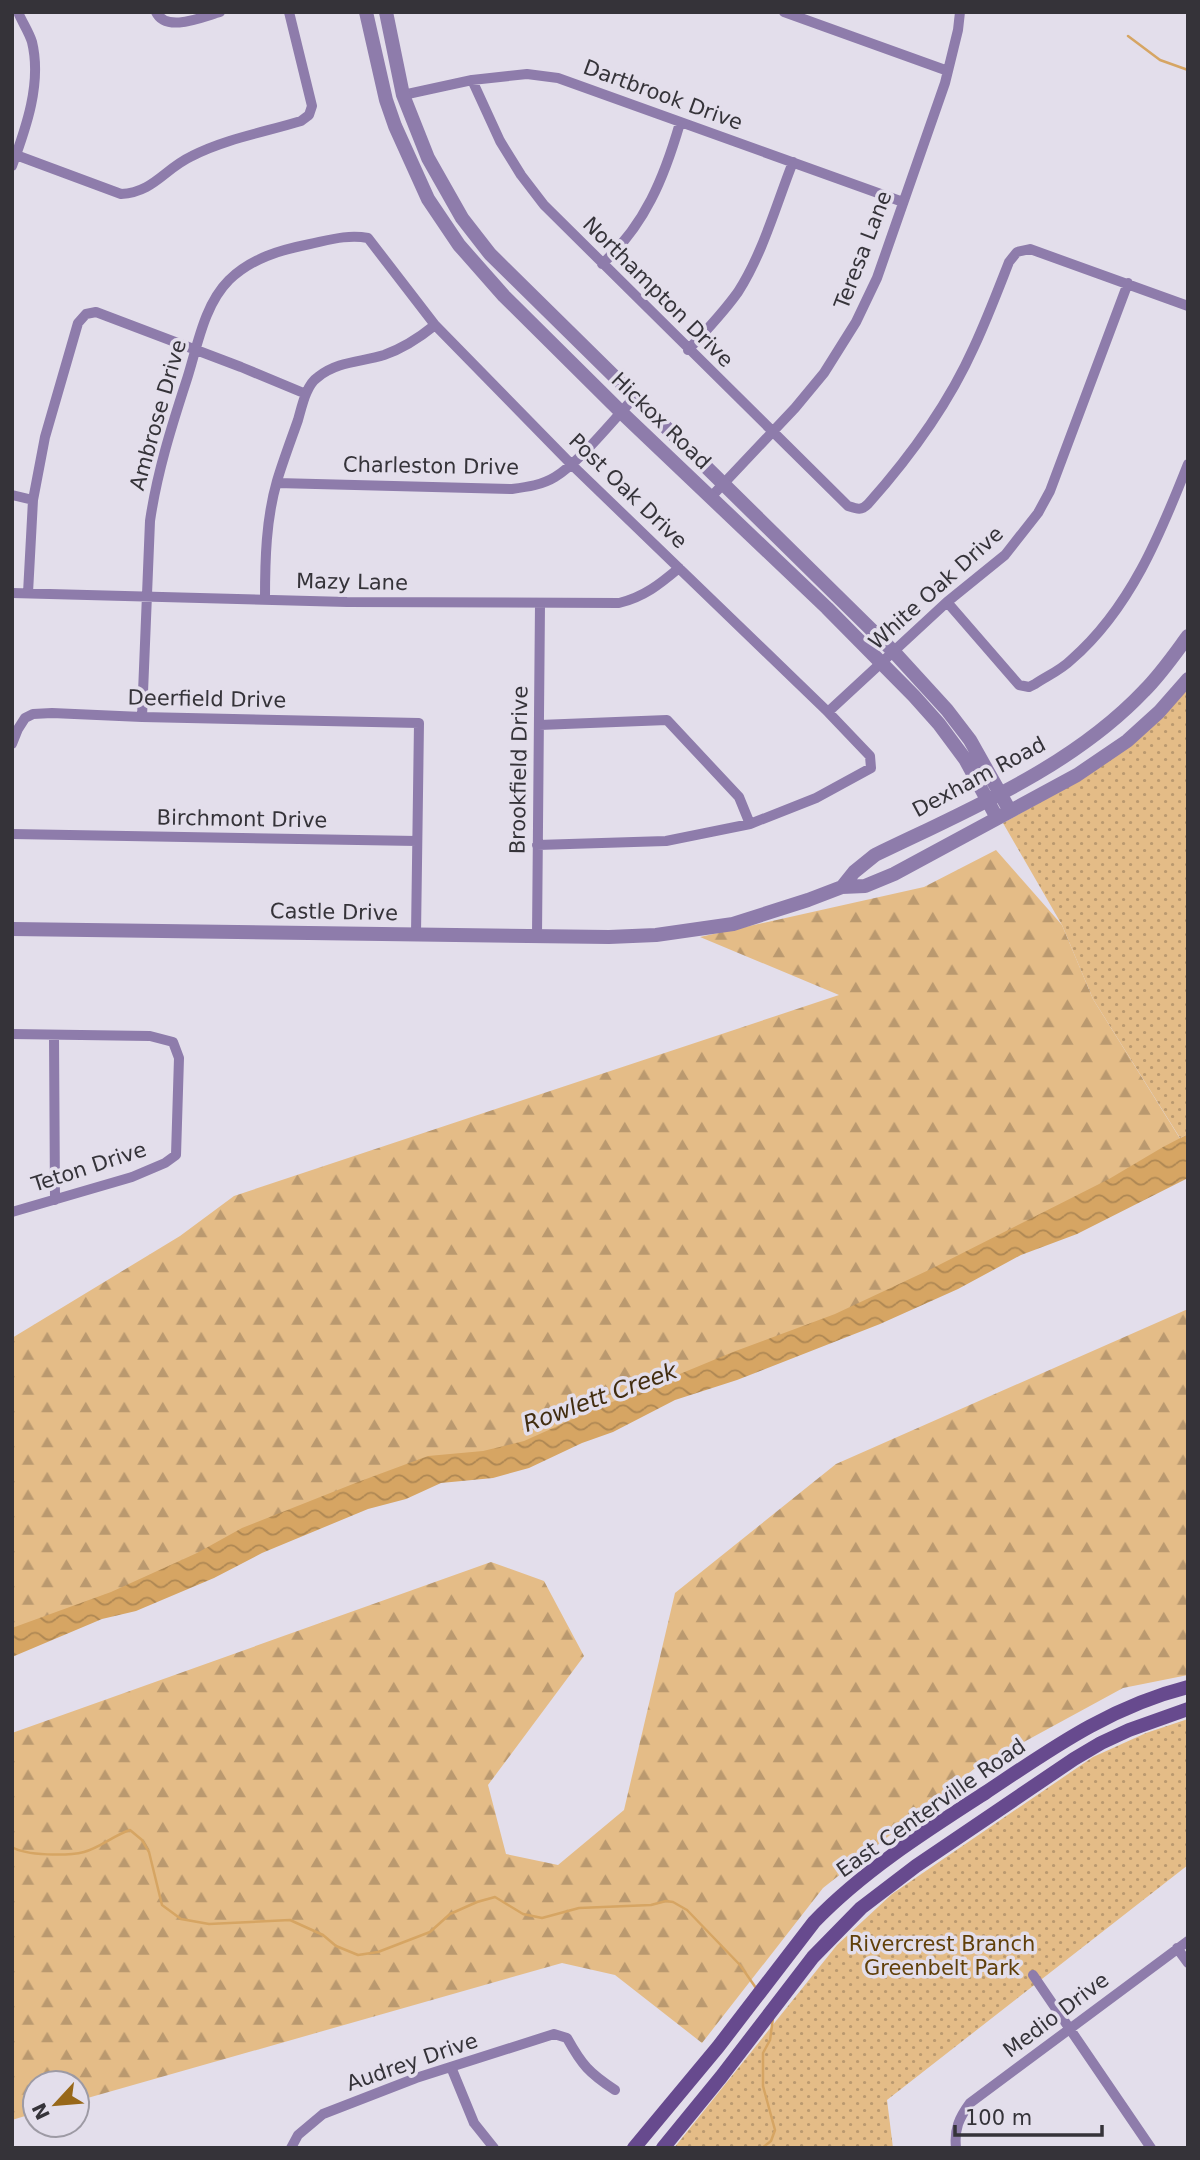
<svg xmlns="http://www.w3.org/2000/svg" width="1200" height="2160" viewBox="0 0 1200 2160" font-family="'DejaVu Sans',sans-serif">
<style>
.forest{fill:url(#forest-firs)}
.park{fill:url(#park-dots)}
.water{fill:url(#water-waves)}
.lines{fill:none;stroke-linecap:round;stroke-linejoin:round}
.stream{stroke:#d6a563;stroke-width:2.5}
.minor{stroke:#8e7cab;stroke-width:10}
.tertiary{stroke:#8e7cab;stroke-width:14}
.secondary{stroke:#674a8e;stroke-width:14}
.labels{text-anchor:middle;stroke-width:7;stroke-linejoin:round;paint-order:stroke}
.street-label{font-size:21px;fill:#353339;stroke:#e3deeb}
.park-label{font-size:21px;fill:#603f09;stroke:#e3deeb}
.water-label{font-size:23px;font-style:italic;fill:#422d10;stroke:#e3deeb}
</style>
<defs>
<pattern id="forest-firs" width="22" height="20" patternUnits="userSpaceOnUse" patternTransform="scale(1.75)"><rect width="22" height="20" fill="#e4bc87"/><path d="M5 1l3.5 6h-7zM16 11l3.5 6h-7z" fill="#ba996f"/></pattern>
<pattern id="park-dots" width="8" height="8" patternUnits="userSpaceOnUse" patternTransform="scale(1.75)"><rect width="8" height="8" fill="#e4bc87"/><path d="M2 2h.1M6 6h.1" fill="none" stroke="#ba996f" stroke-width="1.8" stroke-linecap="round"/></pattern>
<pattern id="water-waves" width="16" height="10" patternUnits="userSpaceOnUse" patternTransform="scale(1.75)"><rect width="16" height="10" fill="#d6a563"/><path d="M0 5q4-4 8 0t8 0" fill="none" stroke="#ae8753"/></pattern>
</defs>
<rect width="100%" height="100%" fill="#e3deeb"/>
<path class="forest" d="M996 850 1062 925 1093 999 1184 1145 864 1315 602 1419 12 1641V1338L180 1236 234 1196 839 995 700 937 924 887Z
M1188 1309V1675L1123 1688 974 1769 823 1888 702 2043 615 1975 562 1963 77 2101V2083H35V2113L12 2120V1733L491 1562 544 1581 584 1656 488 1785 506 1854 558 1865 624 1810 675 1593 836 1464Z"/>
<path class="park" d="M1188 684V1134L1180 1138 1093 999 1062 925 1003 823 1075 783Z
M1188 1719V1865L887 2100 893 2148H674L837 1945 892 1894 1093 1757 1146 1733Z"/>
<path class="water" d="M1188 1134V1178L1077 1234 1021 1255 958 1289 880 1324 737 1380 675 1400 613 1432 582 1443 529 1468 493 1478 441 1483 406 1499 368 1509 262 1553 214 1578 136 1611 102 1619 12 1657V1628L111 1592 197 1553 242 1528 358 1482 428 1456 483 1451 524 1441 600 1407 733 1352 835 1314 931 1269 1109 1179 1163 1147Z"/>
<g class="lines">
<path class="stream" d="M1128 36 1160 60 1188 70
M12 1847C26 1856 68 1856 84 1852 100 1848 114 1835 130 1830L142 1840 149 1852 162 1905 181 1919 209 1924 290 1920 323 1935 336 1946 358 1955 378 1952 430 1932 450 1914 477 1902 495 1897 523 1914 542 1918 579 1908 651 1905 666 1901 673 1902 687 1910 740 1965 756 1988
M762 2148 771 2141 775 2130 763 2086V2053L770 2040 773 2018"/>
<path class="minor" d="M156 12C166 33 202 17 220 12
M784 12 948 71
M472 80 500 141 521 175 544 205 848 506C857 509 861 511 868 504 910 457 948 405 974 347 987 319 998 290 1009 262L1017 252 1030 249 1188 306
M403 95 472 80 527 74 558 78 903 202
M16 155 121 194C154 192 164 169 192 156 225 139 265 132 301 121L309 115 312 106 289 12
M12 166C26 128 42 83 32 42 29 32 22 22 18 12
M602 264C645 225 664 178 680 123
M688 350C706 331 723 313 738 292 763 253 776 205 793 162
M277 483 512 489C527 487 542 485 555 477 580 462 613 420 634 398
M12 495 33 500
M710 498 795 408 824 373 856 322 877 278 945 83 958 30 960 12
M12 593 347 602 619 603C644 597 660 584 679 568
M28 593 33 500 45 437 78 323 86 314 96 312 241 367 306 394
M265 599C265 560 266 519 277 481 283 461 291 440 298 420 302 406 306 385 318 377 338 361 362 362 384 355 404 348 419 338 435 325
M947 602 1019 685 1029 687 1035 684C1047 676 1061 670 1071 660 1130 609 1160 535 1188 464
M828 712 947 602 1005 555 1038 513 1050 491 1128 283
M142 717 150 521C157 473 171 428 186 382 197 349 203 306 229 280 252 258 280 250 310 244 329 240 348 234 368 238L435 325 571 464 828 712 870 756 871 768 816 798 750 824 666 841 537 845
M539 725 667 720 739 797 750 824
M12 744 18 729 25 718 33 714 52 713 142 717 419 723 416 934
M12 834 417 841
M537 936 540 604
M12 1034 150 1036 173 1042 179 1058 176 1155 165 1163 132 1177 12 1212
M54 1036 55 1200
M1177 1948 1188 1963
M1033 1975 1151 2148
M451 2067 474 2123 494 2148
M291 2148 298 2135 323 2114 416 2078 554 2034 567 2038C582 2065 589 2073 615 2090
M956 2148C954 2129 959 2118 970 2103L1188 1941"/>
<path class="tertiary" d="M366 12 386 100 395 126 428 199 459 245 504 296 621 412 827 608 914 696 939 724 965 759 997 818
M386 12 403 95 428 158 462 218 490 254 894 652 947 710 970 740 1010 811
M842 887 854 872 875 855C968 810 1072 767 1144 691 1161 674 1174 655 1188 636
M12 929 609 937 656 935 733 924 808 900 842 887 865 886 894 874 1077 775 1127 741 1159 712 1188 679"/>
<path class="secondary" d="M634 2148 718 2047 814 1922C863 1871 926 1831 985 1793 1051 1749 1109 1707 1188 1687
M663 2148 721 2077 813 1957 861 1908 916 1866 1074 1759 1101 1743 1129 1730 1188 1709"/>
</g>
<g class="labels">
<g class="street-label">
<text transform="translate(663 95) rotate(20)" y="7">Dartbrook Drive</text>
<text transform="translate(863 250) rotate(-69)" y="7">Teresa Lane</text>
<text transform="translate(658 292) rotate(45)" y="7">Northampton Drive</text>
<text transform="translate(158 415) rotate(-74)" y="7">Ambrose Drive</text>
<text transform="translate(661 421) rotate(44)" y="7">Hickox Road</text>
<text transform="translate(431 466) rotate(1)" y="7">Charleston Drive</text>
<text transform="translate(628 491) rotate(44)" y="7">Post Oak Drive</text>
<text transform="translate(352 582) rotate(1)" y="7">Mazy Lane</text>
<text transform="translate(936 588) rotate(-42)" y="7">White Oak Drive</text>
<text transform="translate(207 699) rotate(1)" y="7">Deerfield Drive</text>
<text transform="translate(519 770) rotate(-89)" y="7">Brookfield Drive</text>
<text transform="translate(979 777) rotate(-28)" y="7">Dexham Road</text>
<text transform="translate(242 819) rotate(1)" y="7">Birchmont Drive</text>
<text transform="translate(334 912) rotate(1)" y="7">Castle Drive</text>
<text transform="translate(89 1167) rotate(-18)" y="7">Teton Drive</text>
<text transform="translate(931 1808) rotate(-35)" y="7">East Centerville Road</text>
<text transform="translate(1056 2015) rotate(-37)" y="7">Medio Drive</text>
<text transform="translate(412 2062) rotate(-19)" y="7">Audrey Drive</text>
</g>
<g class="park-label">
<text x="942" y="1951">Rivercrest Branch<tspan x="942" dy="24">Greenbelt Park</tspan></text>
</g>
<g class="water-label">
<text transform="translate(600 1397) rotate(-20)" y="8">Rowlett Creek</text>
</g>
</g>
<rect width="1200" height="2160" fill="none" stroke="#353339" stroke-width="28"/>
<g transform="translate(56 2104) rotate(244)"><circle r="33" fill="#e3deeb" stroke="#9d9aa4" stroke-width="2"/>
<path d="M0-5L12 26L0 18L-12 26Z" fill="#986819"/>
<text y="-10" font-size="19" font-weight="bold" text-anchor="middle" fill="#353339">N</text>
</g>
<path d="M955 2125v10h147v-10" fill="none" stroke="#353339" stroke-width="3.5"/>
<text x="965" y="2125" font-size="21" fill="#353339" stroke="#e3deeb" stroke-width="5" paint-order="stroke">100 m</text>
</svg>
